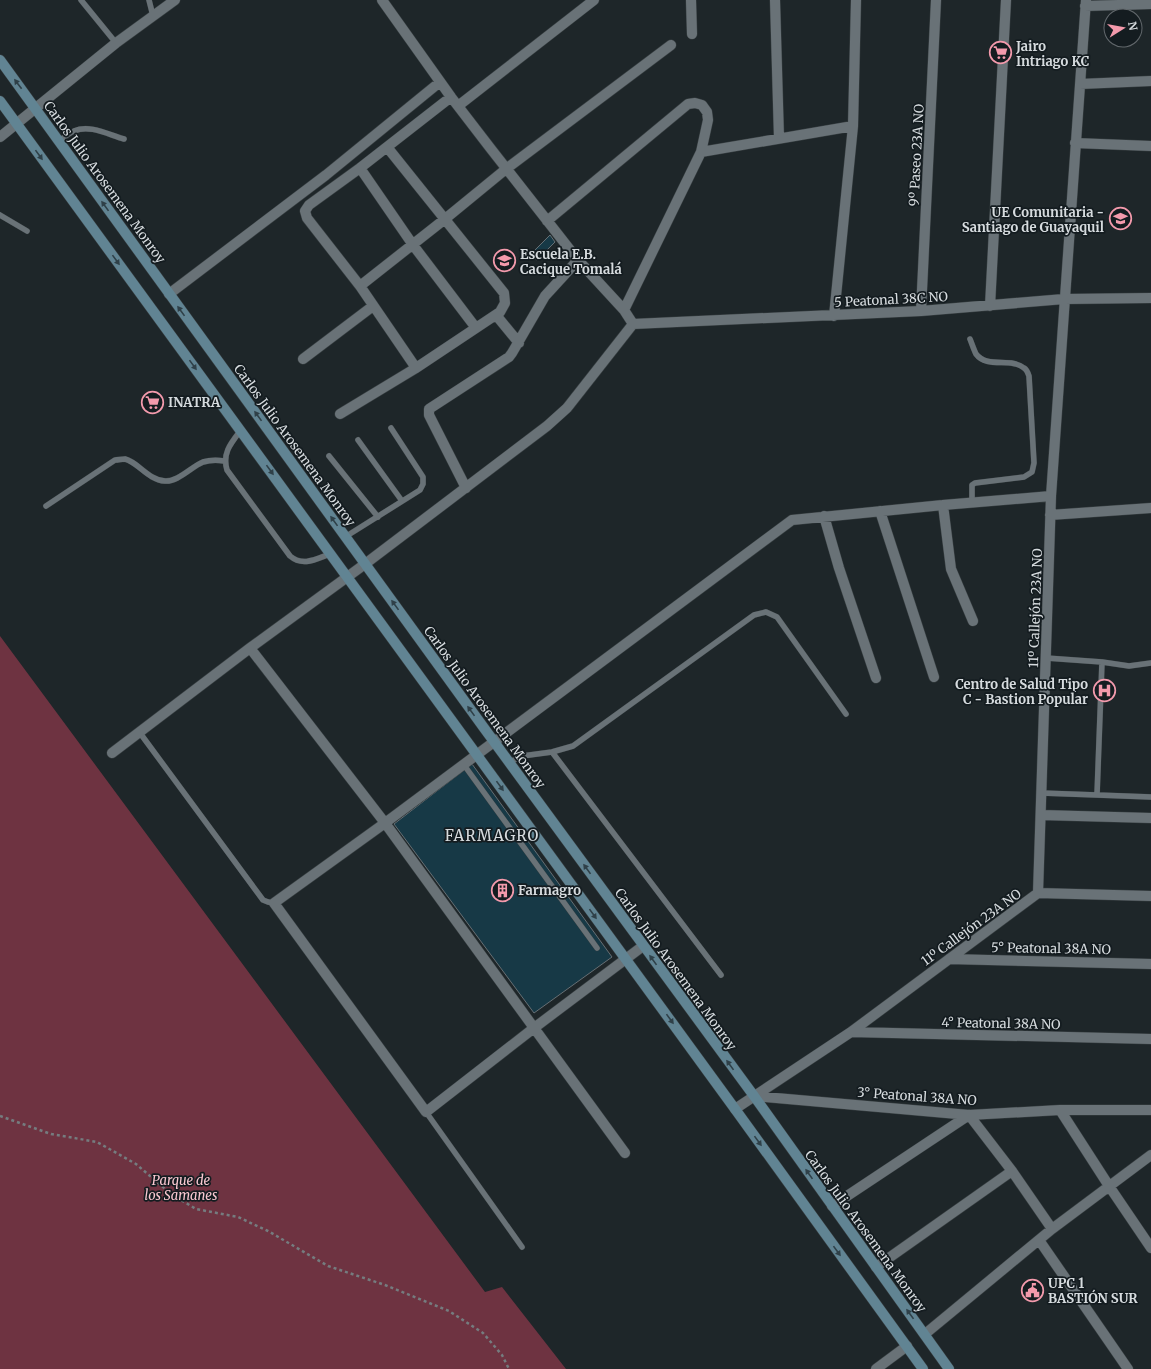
<svg xmlns="http://www.w3.org/2000/svg" width="1151" height="1369" viewBox="0 0 1151 1369" font-family="Merriweather,serif">
<style>
.green{fill:#6e3341}
.building{fill:#173946;stroke:#666f74}
.lines{fill:none;stroke-linecap:round;stroke-linejoin:round}
.lane-casing{stroke:#394043;stroke-width:6}
.street-casing{stroke:#394043;stroke-width:11}
.secondary-casing{stroke:#394043;stroke-width:11}
.path{stroke:#757c7f;stroke-width:2.5;stroke-dasharray:3 3;stroke-linecap:butt}
.lane{stroke:#697277;stroke-width:5.5}
.street{stroke:#697277;stroke-width:10}
.secondary{stroke:#618493;stroke-width:10}
.oneway{fill:#2f4048}
.labels{text-anchor:middle;stroke-width:3.5;stroke-linejoin:round;paint-order:stroke}
.poi-label{font-size:13px;font-weight:bold;fill:#d6dbde;stroke:#141c20;text-anchor:start}
.street-label{font-size:13px;fill:#d6dbde;stroke:#141c20}
.park-label{font-size:13px;font-style:italic;fill:#fac8d1;stroke:#141c20}
.quarter-label{font-size:15px;letter-spacing:1px;fill:#d6dbde;stroke:#141c20}
</style>
<rect width="100%" height="100%" fill="#1e2629"/>
<path class="green" d="M0 636 485 1292 502 1287 566 1369H0Z"/>
<path class="building" d="M550 235 555 242 537 260 530 255Z
M472 764 612 957 534 1013 394 824Z"/>
<g class="lines">
<defs>
<path id="lane" d="M81 0 116 43
M149 0 153 16
M58 142C63 138 69 133 74 131 90 124 109 135 124 139
M0 215 27 231
M970 339C972 344 974 350 976 354 987 369 1011 357 1024 368 1026 369 1028 373 1029 376L1034 463 1032 472 1024 477 975 483 972 485V503
M241 430C231 443 222 453 227 470L290 556C303 567 316 559 330 554
M358 440 402 501
M329 456 378 517
M46 506 115 460C118 460 122 459 125 459 138 462 148 480 165 481 178 482 191 467 203 462 210 460 217 460 224 461
M345 537 420 490 423 484V477L391 428
M1046 658 1102 662 1129 666 1151 663
M140 733 263 900 268 902 274 903
M552 752 721 975
M510 762 522 756 552 752 573 746 754 615 766 612 777 617 846 714
M464 765 597 948
M1041 793 1097 795 1102 662
M1097 795 1151 797
M426 1112 522 1247"/>
<path id="street" d="M691 0 692 34
M775 0 779 138
M1085 6 1151 4
M1080 84 1151 81
M458 106 594 0
M0 137 116 43 175 0
M1075 143 1151 146
M701 152 853 126
M360 168 413 245 476 328
M547 221 688 104 695 103 702 105 707 112 708 120 701 152 624 310
M360 286 445 219 506 169 671 45
M169 294 326 175 440 82
M990 306 1006 0
M921 311 936 0
M496 315 519 343
M834 316 853 126 856 0
M633 324 921 311 1064 299 1151 298
M303 359 373 306
M416 368 360 286 307 218 305 211 309 205 360 168 451 97
M340 414 416 368 500 312 505 303 504 293 387 147
M466 488 429 415V409L509 357 512 353 545 296 578 260
M943 505 951 569 973 621
M880 511 934 677
M1050 515 1151 508
M824 516 839 568 876 678
M250 648 385 823 625 1153
M112 753 250 648 365 564 547 426 567 408 633 324 624 310 578 260 491 149 451 97 382 0
M1041 815 1151 818
M1038 893 1151 896
M643 946 534 1028 426 1112 274 903 385 823 792 520 943 505 1051 496
M949 959 1151 964
M851 1032 1151 1039
M754 1096 969 1115 1060 1110H1151
M735 1109 851 1032 1038 893 1051 496 1086 0
M1060 1110 1109 1186 1151 1248
M832 1206 969 1115 1012 1171 1052 1229
M1039 1240 1128 1369
M876 1267 1012 1171
M925 1334 1052 1229 1151 1155
M876 1369 907 1346"/>
<path id="secondary" d="M0 60 484 728 754 1096 949 1369
M0 101 735 1109 923 1369"/>
</defs>
<use href="#lane" class="lane-casing"/>
<use href="#street" class="street-casing"/>
<use href="#secondary" class="secondary-casing"/>
<path class="path" d="M0 1116 51 1134 97 1142 136 1164 171 1194 196 1209 238 1217 268 1231 328 1266 385 1285 449 1311 483 1333 502 1355 509 1369"/>
<use href="#lane" class="lane"/>
<use href="#street" class="street"/>
<use href="#secondary" class="secondary"/>
</g>
<defs><path id="oneway-solid" d="M-6-.8H1V-3.2L6.5 0L1 3.2V.8H-6Z"/></defs>
<g class="oneway">
<use href="#oneway-solid" transform="translate(18 84) rotate(-127)"/>
<use href="#oneway-solid" transform="translate(39 155) rotate(54)"/>
<use href="#oneway-solid" transform="translate(105 206) rotate(-126)"/>
<use href="#oneway-solid" transform="translate(116 260) rotate(54)"/>
<use href="#oneway-solid" transform="translate(181 311) rotate(-126)"/>
<use href="#oneway-solid" transform="translate(193 365) rotate(54)"/>
<use href="#oneway-solid" transform="translate(258 416) rotate(-126)"/>
<use href="#oneway-solid" transform="translate(270 470) rotate(54)"/>
<use href="#oneway-solid" transform="translate(334 521) rotate(-126)"/>
<use href="#oneway-solid" transform="translate(395 605) rotate(-126)"/>
<use href="#oneway-solid" transform="translate(471 711) rotate(-126)"/>
<use href="#oneway-solid" transform="translate(500 786) rotate(54)"/>
<use href="#oneway-solid" transform="translate(587 869) rotate(-126)"/>
<use href="#oneway-solid" transform="translate(593 914) rotate(54)"/>
<use href="#oneway-solid" transform="translate(653 960) rotate(-126)"/>
<use href="#oneway-solid" transform="translate(670 1019) rotate(54)"/>
<use href="#oneway-solid" transform="translate(730 1065) rotate(-126)"/>
<use href="#oneway-solid" transform="translate(758 1141) rotate(54)"/>
<use href="#oneway-solid" transform="translate(809 1174) rotate(-125)"/>
<use href="#oneway-solid" transform="translate(837 1251) rotate(54)"/>
<use href="#oneway-solid" transform="translate(910 1314) rotate(-126)"/>
</g>
<defs>
<symbol id="supermarket-ring" viewBox="-11 -11 22 22"><circle r="9.5" fill="#141c20" stroke="#f39aac" stroke-width="1.5"/><path d="M-6-5.5h2.5l.6 2H6L4.5 2H-2.5L-4.4-4H-6ZM-1.5 3.2a1.3 1.3 0 1 0 .1 0ZM3 3.2a1.3 1.3 0 1 0 .1 0Z" fill="#f39aac"/></symbol>
<symbol id="school-ring" viewBox="-11 -11 22 22"><circle r="9.5" fill="#141c20" stroke="#f39aac" stroke-width="1.5"/><path d="M0-5L7-2L0 1L-7-2ZM-4 1L0 2.5L4 1V4Q0 6-4 4Z" fill="#f39aac"/></symbol>
<symbol id="hospital-ring" viewBox="-11 -11 22 22"><circle r="9.5" fill="#141c20" stroke="#f39aac" stroke-width="1.5"/><path d="M-5-5h3v3.5h4V-5h3V5h-3V1.5h-4V5h-3Z" fill="#f39aac"/></symbol>
<symbol id="building-ring" viewBox="-11 -11 22 22"><circle r="9.5" fill="#141c20" stroke="#f39aac" stroke-width="1.5"/><path d="M-4-6H4V6H1V3H-1V6H-4ZM-2.5-4.3h1.7v1.8h-1.7ZM.8-4.3h1.7v1.8H.8ZM-2.5-1h1.7V.8h-1.7ZM.8-1h1.7V.8H.8Z" fill="#f39aac"/></symbol>
<symbol id="civic-ring" viewBox="-11 -11 22 22"><circle r="9.5" fill="#141c20" stroke="#f39aac" stroke-width="1.5"/><path d="M-.6-6.5H3V-4.5H.6V-3L4-1V1h2V6H-6V1h2V-1L-.6-3ZM-1.2 2.5V6h2.4V2.5Z" fill="#f39aac"/></symbol>
</defs>
<g fill-rule="evenodd">
<use href="#supermarket-ring" x="988" y="40" width="25" height="25"/>
<use href="#school-ring" x="1108" y="206" width="25" height="25"/>
<use href="#school-ring" x="492" y="248" width="25" height="25"/>
<use href="#supermarket-ring" x="140" y="390" width="25" height="25"/>
<use href="#hospital-ring" x="1092" y="678" width="25" height="25"/>
<use href="#building-ring" x="490" y="878" width="25" height="25"/>
<use href="#civic-ring" x="1020" y="1278" width="25" height="25"/>
</g>
<g class="labels">
<g class="poi-label">
<text x="1016" y="51">Jairo<tspan x="1016" dy="15">Intriago KC</tspan></text>
<text x="1104" y="217" text-anchor="end">UE Comunitaria -<tspan x="1104" dy="15">Santiago de Guayaquil</tspan></text>
<text x="520" y="259">Escuela E.B.<tspan x="520" dy="15">Cacique Tomalá</tspan></text>
<text x="168" y="407">INATRA</text>
<text x="1088" y="689" text-anchor="end">Centro de Salud Tipo<tspan x="1088" dy="15">C - Bastion Popular</tspan></text>
<text x="518" y="895">Farmagro</text>
<text x="1048" y="1288">UPC 1<tspan x="1048" dy="15">BASTIÓN SUR</tspan></text>
</g>
<g class="street-label">
<text transform="translate(916 155) rotate(-87)" y="5">9º Paseo 23A NO</text>
<text transform="translate(105 182) rotate(54)" y="5">Carlos Julio Arosemena Monroy</text>
<text transform="translate(891 299) rotate(-3)" y="5">5 Peatonal 38C NO</text>
<text transform="translate(295 445) rotate(54)" y="5">Carlos Julio Arosemena Monroy</text>
<text transform="translate(1035 608) rotate(-88)" y="5">11º Callejón 23A NO</text>
<text transform="translate(485 707) rotate(54)" y="5">Carlos Julio Arosemena Monroy</text>
<text transform="translate(971 927) rotate(-36)" y="5">11º Callejón 23A NO</text>
<text transform="translate(1051 948) rotate(1)" y="5">5° Peatonal 38A NO</text>
<text transform="translate(676 969) rotate(54)" y="5">Carlos Julio Arosemena Monroy</text>
<text transform="translate(1001 1023) rotate(1)" y="5">4° Peatonal 38A NO</text>
<text transform="translate(917 1096) rotate(4)" y="5">3° Peatonal 38A NO</text>
<text transform="translate(866 1231) rotate(54)" y="5">Carlos Julio Arosemena Monroy</text>
</g>
<g class="park-label">
<text x="181" y="1185">Parque de<tspan x="181" dy="15">los Samanes</tspan></text>
</g>
<g class="quarter-label">
<text x="492" y="841">FARMAGRO</text>
</g>
</g>
<g transform="translate(1123 28) rotate(79)"><circle r="19" fill="#141c20" stroke="#62686c"/>
<path d="M0-3L7 15L0 10L-7 15Z" fill="#f39aac"/>
<text y="-6" font-size="11" font-weight="bold" text-anchor="middle" fill="#d6dbde">N</text>
</g>
</svg>
